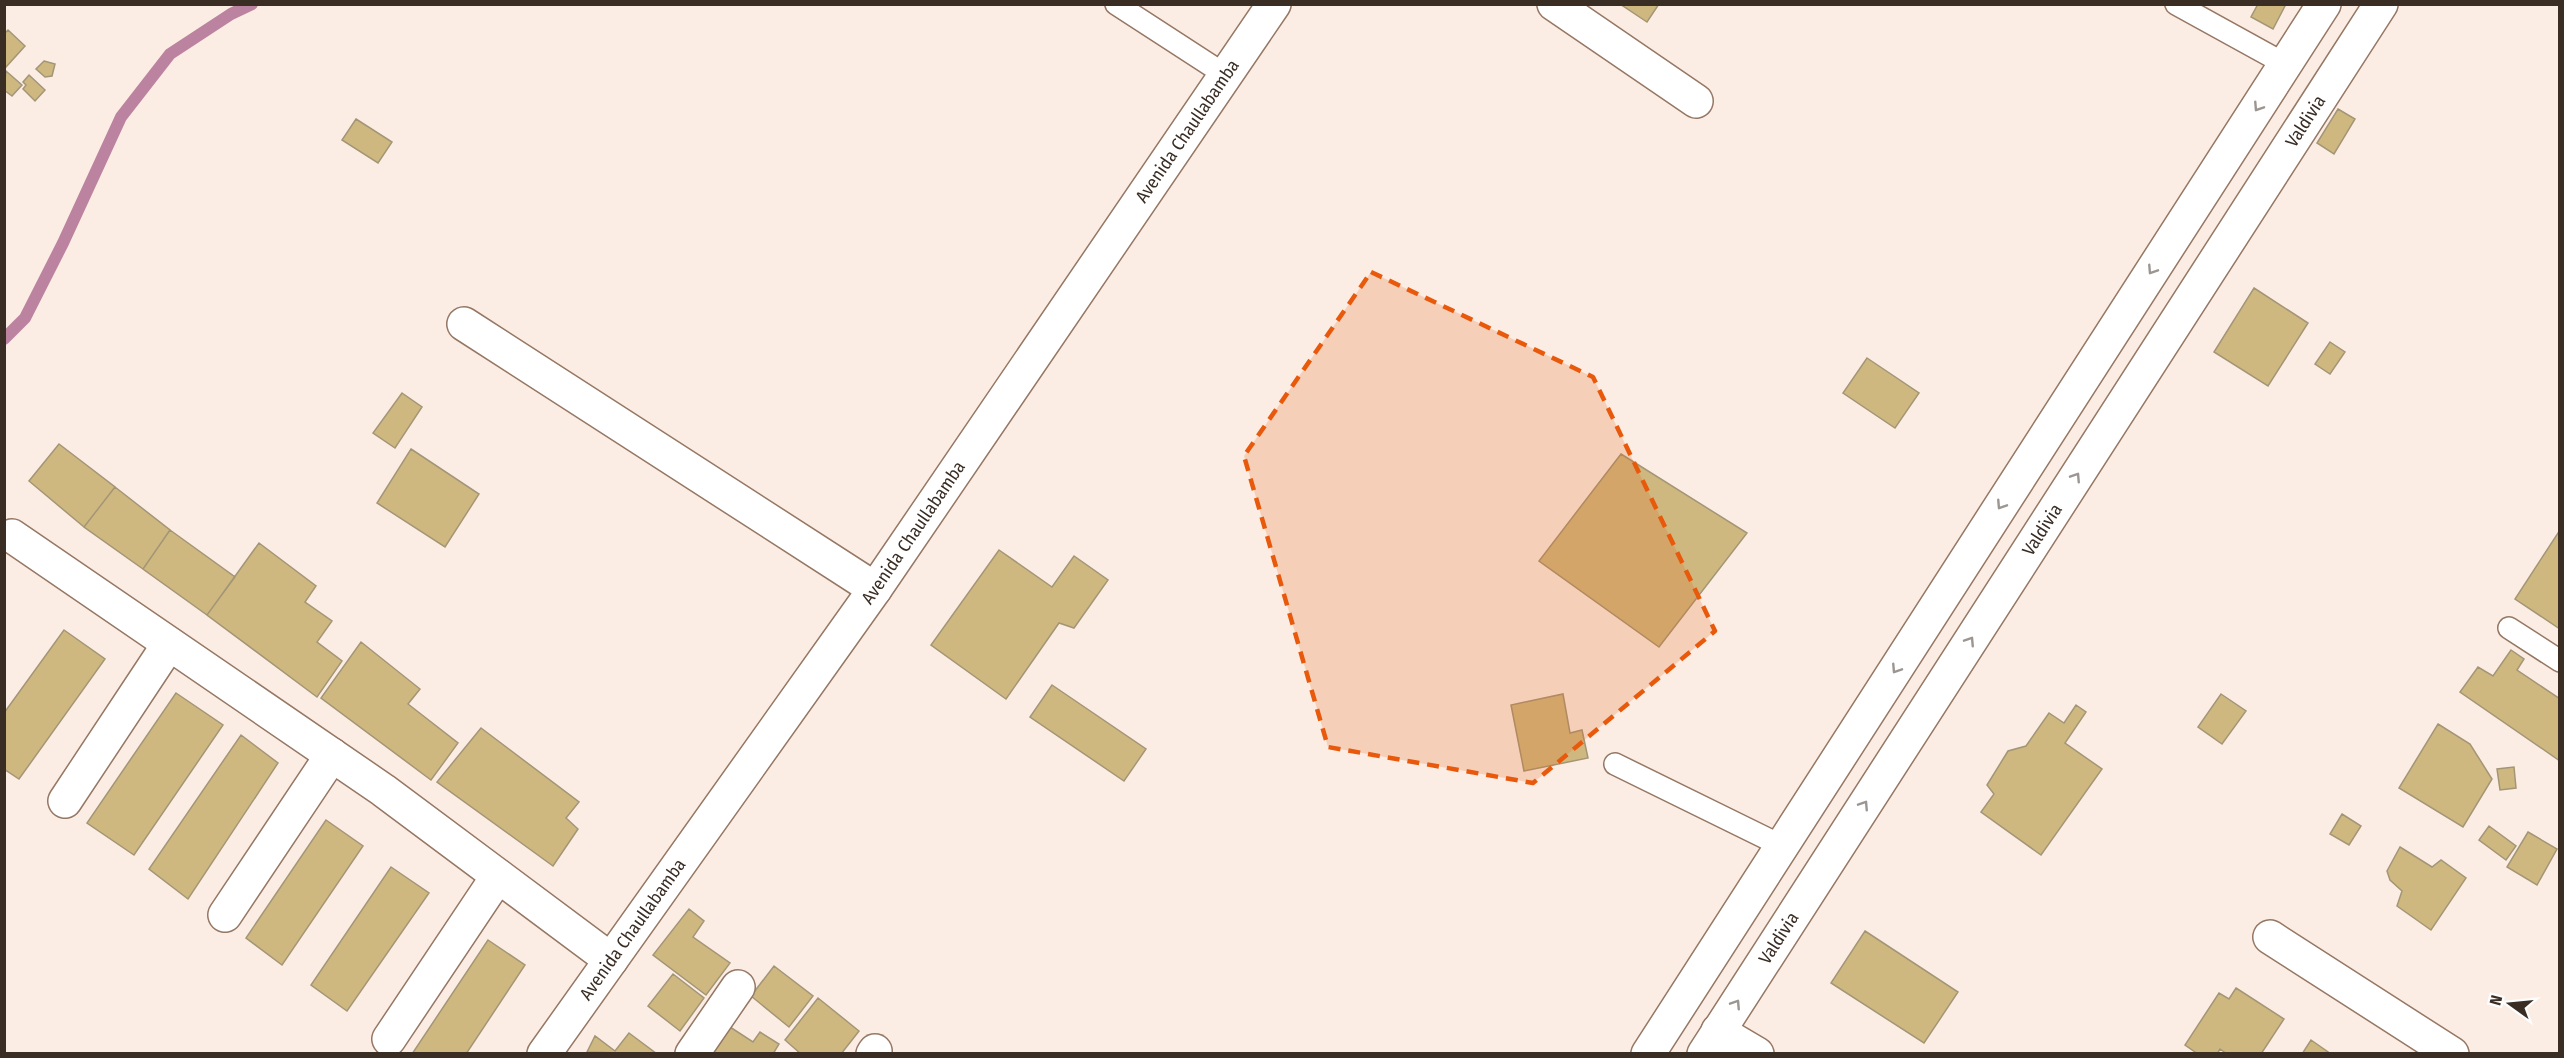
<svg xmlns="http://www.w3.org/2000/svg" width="2564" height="1058" viewBox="0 0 2564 1058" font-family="'Fira Sans Condensed',sans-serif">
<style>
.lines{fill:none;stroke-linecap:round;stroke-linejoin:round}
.stream{stroke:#bc83a0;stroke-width:12}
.building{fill:#cfb880;stroke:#a39676;stroke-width:1.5}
.service-casing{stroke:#957764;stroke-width:24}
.minor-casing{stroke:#957764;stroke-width:36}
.service{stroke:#fff;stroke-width:21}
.minor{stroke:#fff;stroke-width:33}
.oneway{stroke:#9c9692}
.marked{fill:#e8590c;fill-opacity:0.2;stroke:#e8590c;stroke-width:4.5;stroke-dasharray:12 8;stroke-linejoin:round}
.labels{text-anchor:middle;stroke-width:6;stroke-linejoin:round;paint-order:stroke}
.street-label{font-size:18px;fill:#392d24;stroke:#fdfdfd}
</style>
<rect width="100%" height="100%" fill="#fbede4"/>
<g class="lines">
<path class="stream" d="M4 339 25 318 63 243 121 117 170 54 231 14 252 4"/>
</g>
<path class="building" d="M1620 4H1659L1647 22Z
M2258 4H2286L2273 29 2251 17Z
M8 30 25 46 5 68 4 34Z
M44 61 55 64 52 76 45 77 36 69Z
M6 71 22 85 12 96 4 90Z
M29 75 45 90 35 101 23 89 26 85 23 82Z
M2338 109 2355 119 2334 154 2317 143Z
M356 119 392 142 378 163 342 140Z
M2254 288 2308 323 2268 386 2214 352Z
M2330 342 2345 352 2330 374 2315 364Z
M1867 358 1919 393 1895 428 1843 393Z
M402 393 422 407 395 448 373 433Z
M59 444 115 487 84 527 29 481Z
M411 449 479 494 445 547 377 503Z
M1621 454 1747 533 1659 647 1539 561Z
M115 487 170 530 143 569 84 527Z
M170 530 235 577 207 615 143 569Z
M2560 530V629L2515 599Z
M259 543 316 586 305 602 332 621 317 642 342 661 317 697 207 615Z
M999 550 1052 587 1074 556 1108 580 1074 628 1059 623 1006 699 931 645Z
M64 630 105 659 19 779 4 769V713Z
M361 642 420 689 408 704 458 743 431 780 321 698Z
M2511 650 2524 659 2517 670 2560 699V761L2460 692 2478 667 2493 676Z
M1052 685 1146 749 1124 781 1030 717Z
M176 693 223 725 134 855 87 823Z
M1563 694 1570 733 1582 730 1588 758 1524 771 1511 705Z
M2221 694 2246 711 2222 744 2198 727Z
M2076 705 2086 712 2065 743 2102 769 2041 855 1981 812 1994 794 1987 785 2008 751 2026 746 2049 713 2064 723Z
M2438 724 2470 744 2492 779 2463 827 2399 788Z
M481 728 579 802 566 818 578 829 553 866 437 782Z
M241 735 278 763 188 899 149 869Z
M2514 767 2516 788 2500 790 2497 769Z
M2342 814 2361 826 2349 845 2330 834Z
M326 820 363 846 282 965 246 938Z
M2489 826 2516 846 2506 860 2479 840Z
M2528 832 2557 849 2537 885 2507 867Z
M2400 847 2432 867 2441 860 2466 878 2431 930 2397 906 2402 891 2390 880 2387 871Z
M391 867 429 893 347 1011 311 985Z
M689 909 704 921 693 937 730 963 706 995 653 955Z
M1865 931 1958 992 1924 1043 1831 983Z
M488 940 525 965 466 1054H412Z
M774 966 813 996 789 1027 751 996Z
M673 974 704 998 680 1031 648 1006Z
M2236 988 2284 1019 2261 1054H2227L2220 1049 2217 1054H2198L2185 1045 2219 993 2229 999Z
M818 998 859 1031 841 1054H801L785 1040Z
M730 1027 753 1042 760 1032 779 1044 773 1054H712Z
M629 1033 657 1054 587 1052 595 1036 615 1051Z
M2311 1040 2331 1054H2302Z"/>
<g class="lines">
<defs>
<path id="service" d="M1116 4 1227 76
M2176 4 2285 64
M2509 628 2560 661
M1615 764 1782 846"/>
<g id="minor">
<path d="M1554 4 1696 101"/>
<path d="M464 324 875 589"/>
<path d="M12 536 383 790 611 960"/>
<path d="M65 801 169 644"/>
<path d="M225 915 332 755"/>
<path d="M2270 937 2452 1054"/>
<path d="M1718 1031 1757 1054"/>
<path d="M389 1039 498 876"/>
<path id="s1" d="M544 1054 875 589 1274 4"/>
<path d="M692 1054 738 987"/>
<path d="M873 1054 875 1051"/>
<path d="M1648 1054 2324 4"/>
<path id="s2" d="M1704 1054 2381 4"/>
</g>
</defs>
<use href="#service" class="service-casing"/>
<use href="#minor" class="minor-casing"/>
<use href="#service" class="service"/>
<use href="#minor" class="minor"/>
</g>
<defs><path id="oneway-chevron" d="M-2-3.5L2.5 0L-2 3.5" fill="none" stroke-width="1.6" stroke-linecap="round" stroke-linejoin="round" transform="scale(1.5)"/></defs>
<g class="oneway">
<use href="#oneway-chevron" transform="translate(2258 107) rotate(123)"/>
<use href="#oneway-chevron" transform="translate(2152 270) rotate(123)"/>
<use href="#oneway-chevron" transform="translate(2076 477) rotate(-57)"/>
<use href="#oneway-chevron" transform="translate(2001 505) rotate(123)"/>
<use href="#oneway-chevron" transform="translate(1970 641) rotate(-57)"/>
<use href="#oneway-chevron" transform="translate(1896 669) rotate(123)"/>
<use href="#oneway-chevron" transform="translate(1864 805) rotate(-57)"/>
<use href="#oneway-chevron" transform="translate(1736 1004) rotate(-57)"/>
</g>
<path class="marked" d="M1371 272 1593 377 1715 631 1533 783 1328 747 1244 456Z"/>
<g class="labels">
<g class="street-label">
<text dy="6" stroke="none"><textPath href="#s2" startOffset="1110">Valdivia</textPath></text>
<text dy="6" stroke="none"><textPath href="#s1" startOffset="1125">Avenida Chaullabamba</textPath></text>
<text dy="6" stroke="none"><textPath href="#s2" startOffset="624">Valdivia</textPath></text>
<text dy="6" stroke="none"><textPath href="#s1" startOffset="639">Avenida Chaullabamba</textPath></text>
<text dy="6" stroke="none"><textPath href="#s1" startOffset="153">Avenida Chaullabamba</textPath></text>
<text dy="6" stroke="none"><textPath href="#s2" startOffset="138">Valdivia</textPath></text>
</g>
</g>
<rect width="2564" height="1058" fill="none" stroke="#392d24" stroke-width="12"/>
<g transform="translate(2510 1004) rotate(285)" stroke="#fdfdfd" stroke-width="4.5" paint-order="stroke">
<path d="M0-4.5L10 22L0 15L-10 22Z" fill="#392d24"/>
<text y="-9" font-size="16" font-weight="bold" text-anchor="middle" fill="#392d24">N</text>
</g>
</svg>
